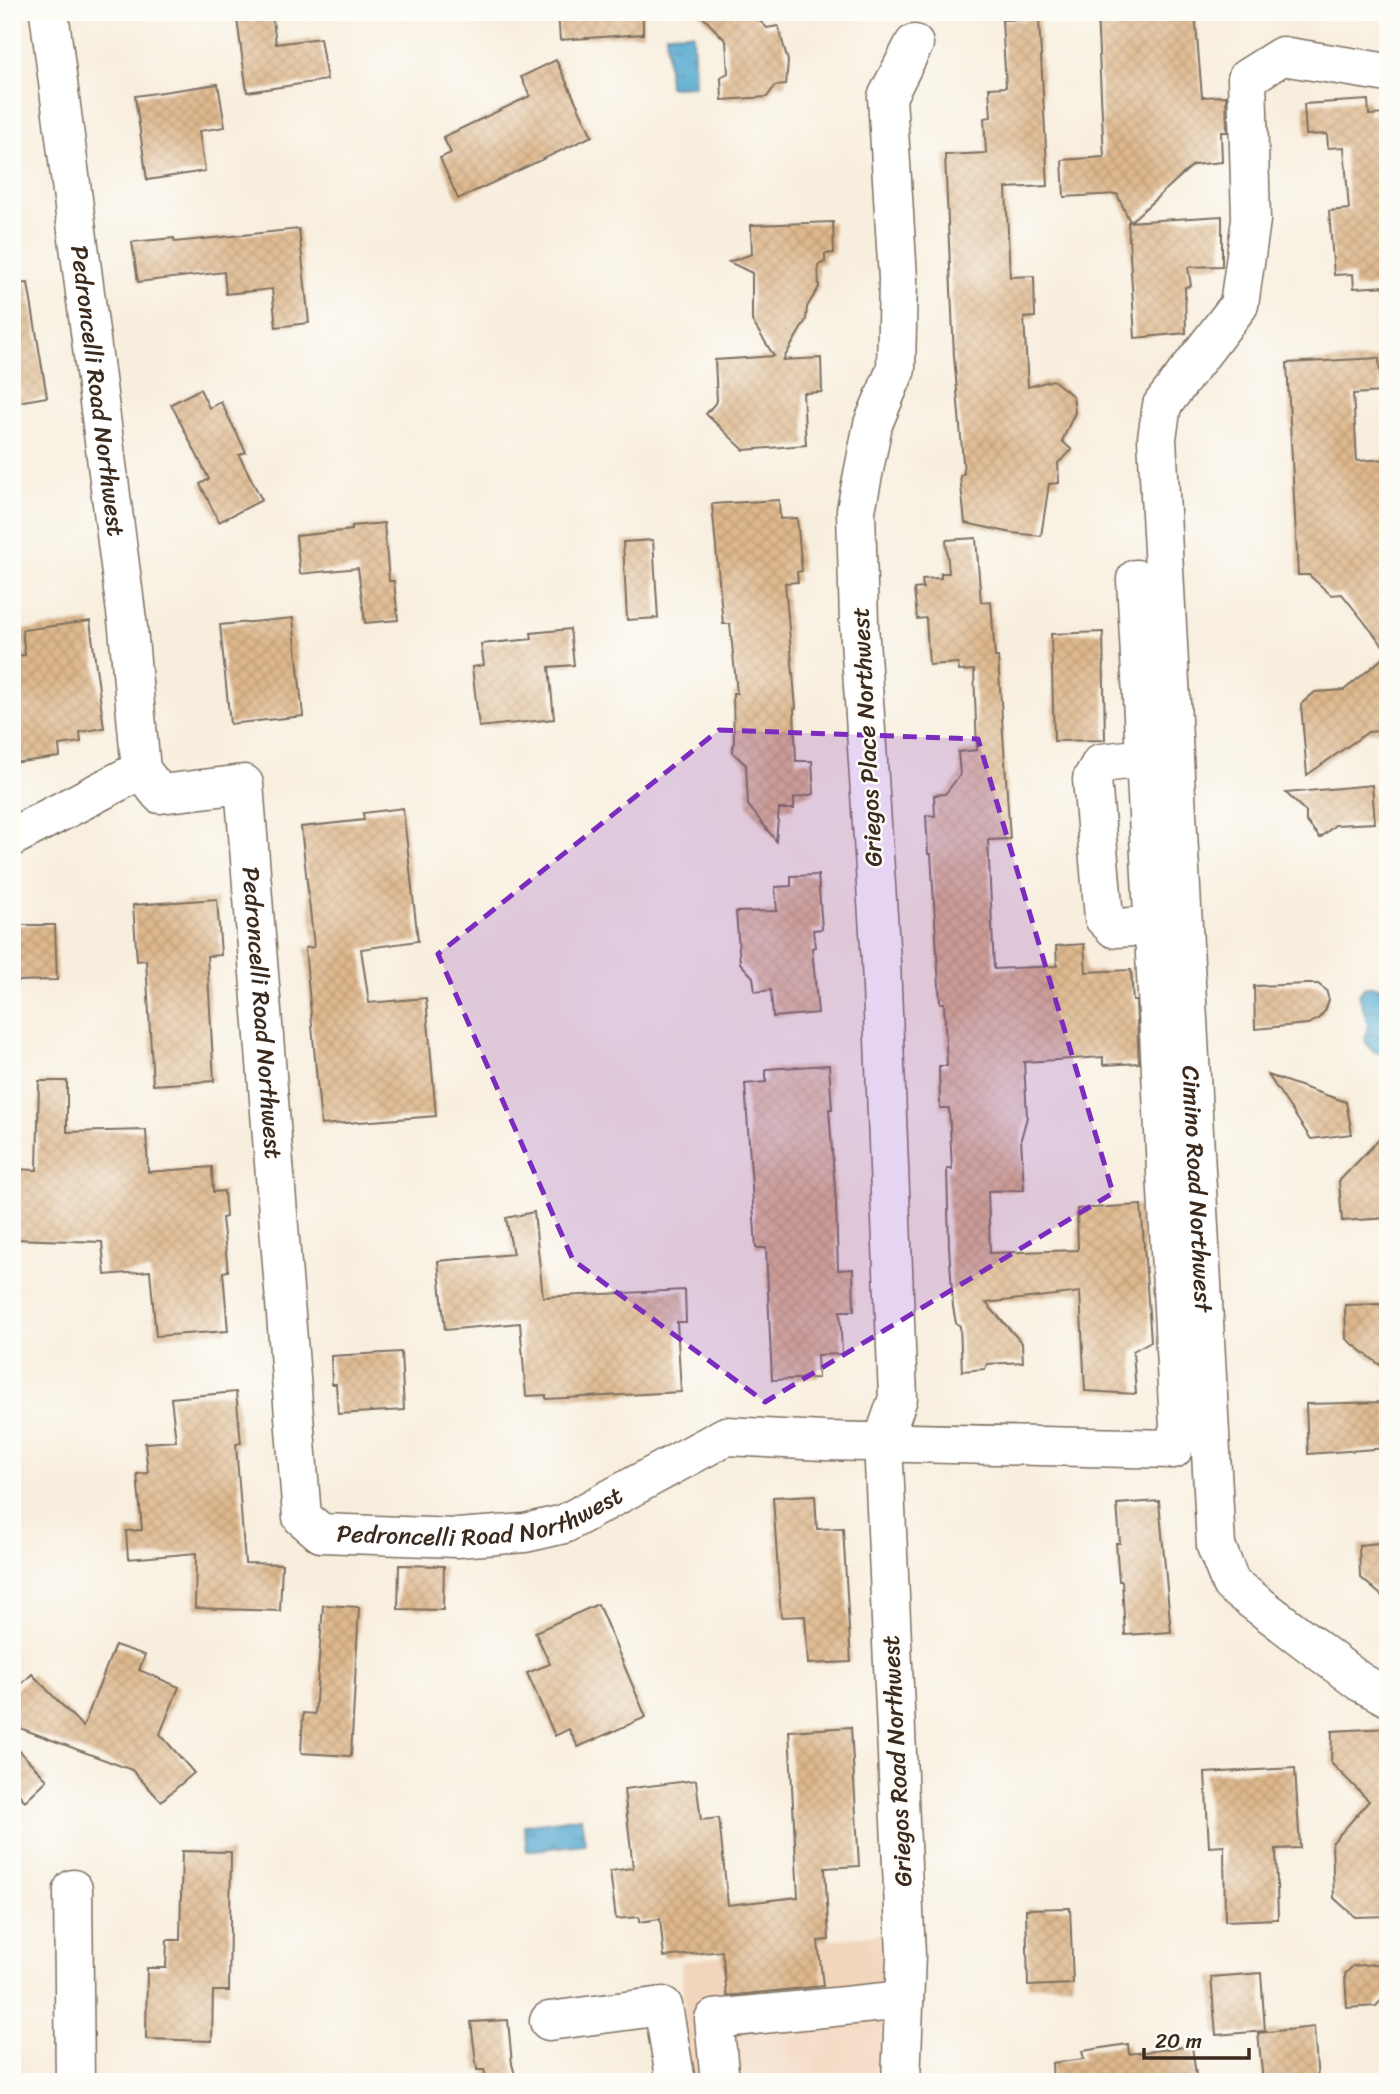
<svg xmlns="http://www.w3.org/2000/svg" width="1400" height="2094" viewBox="0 0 1400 2094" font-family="Sriracha,sans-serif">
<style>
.built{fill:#f2d5bd}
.water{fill:url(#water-ripples);stroke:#476a77;stroke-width:2}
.building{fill:url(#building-cross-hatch)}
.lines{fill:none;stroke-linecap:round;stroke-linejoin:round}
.minor-casing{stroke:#7d6f61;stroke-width:41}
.minor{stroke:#fff;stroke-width:38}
.marked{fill:#7b2cbf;fill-opacity:0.2;stroke:#7b2cbf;stroke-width:5;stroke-dasharray:14 9;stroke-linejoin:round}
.labels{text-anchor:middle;stroke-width:5;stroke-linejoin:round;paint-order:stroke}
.street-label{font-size:24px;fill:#3b2a1e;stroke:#fdfcf7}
</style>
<defs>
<pattern id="water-ripples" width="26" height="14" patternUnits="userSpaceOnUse" patternTransform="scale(1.75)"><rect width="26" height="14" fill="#53a9d0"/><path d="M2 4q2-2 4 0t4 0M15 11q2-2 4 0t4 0" fill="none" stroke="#468aa8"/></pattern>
<pattern id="building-cross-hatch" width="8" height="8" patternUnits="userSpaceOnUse" patternTransform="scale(1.75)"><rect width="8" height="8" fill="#deb88d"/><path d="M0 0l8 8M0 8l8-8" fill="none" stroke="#bf9e79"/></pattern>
</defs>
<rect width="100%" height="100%" fill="#fdfcf7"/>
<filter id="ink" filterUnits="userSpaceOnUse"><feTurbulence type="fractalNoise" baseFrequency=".0143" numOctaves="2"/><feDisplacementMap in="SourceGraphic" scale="14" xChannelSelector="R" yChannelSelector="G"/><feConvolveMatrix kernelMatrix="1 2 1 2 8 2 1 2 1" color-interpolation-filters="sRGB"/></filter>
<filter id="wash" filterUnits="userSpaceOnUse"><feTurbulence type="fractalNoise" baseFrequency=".00686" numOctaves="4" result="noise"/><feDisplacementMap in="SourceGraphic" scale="28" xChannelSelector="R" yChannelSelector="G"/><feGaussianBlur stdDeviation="1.57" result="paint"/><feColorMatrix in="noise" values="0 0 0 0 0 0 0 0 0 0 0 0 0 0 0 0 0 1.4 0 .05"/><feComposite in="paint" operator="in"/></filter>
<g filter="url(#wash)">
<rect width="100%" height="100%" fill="#f8eede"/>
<path class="built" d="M890 1932V1982L876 2082H689L681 1962Z"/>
<path class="water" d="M693 33 695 86 669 87 666 34Z
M1372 986 1380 987 1388 994V1053C1376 1055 1370 1051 1365 1040L1368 1024 1359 995 1364 988Z
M581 1817 585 1844 527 1851 524 1825Z"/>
<g id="blocks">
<path class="building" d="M236 12H272L276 44 320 38 327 80 247 92Z
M558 12H643V34L560 40Z
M698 12H751L767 28 778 26 788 61 786 85 775 86 767 97 722 100 721 77 728 73 726 41Z
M1097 12H1195L1202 97 1226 96 1227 132H1221L1222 162 1193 165 1130 222 1117 194 1064 197 1062 160 1104 157Z
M1039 19 1048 186 1006 188 1010 277 1034 276 1035 317 1024 318 1028 387 1053 380 1073 396 1075 412 1062 441 1072 450 1058 463 1059 483 1049 484 1041 536 1012 533 965 523 960 476 964 473 954 356 945 155 986 153 984 118 991 117 989 88 1006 87 1002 20Z
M556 60 592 136 458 199 440 158 451 153 443 137 530 96 521 77Z
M218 84 225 127 199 131 205 171 147 180 135 96Z
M1368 100 1369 115 1388 114V286L1354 288 1353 274 1334 275 1329 211 1349 209 1344 147 1328 148 1327 134 1306 135 1304 104Z
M1222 216V266L1188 267 1191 286 1185 287 1186 333 1135 338 1128 222Z
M833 222 834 253 825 254V262L818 265 819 287 807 307 806 320 783 360 821 358 822 392 803 393 806 445 744 450 706 414 717 401 715 360 774 356 752 321V273L729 262 752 254 751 225Z
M299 229 309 323 276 327 272 289 226 294 224 272 138 282 132 242 174 238 175 242Z
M28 283 47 397 12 403V284Z
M1379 358 1381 392 1353 394 1357 461 1388 459V652L1342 594 1331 595 1309 575H1298L1287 363Z
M200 389 209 408 221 402 246 452 239 455 262 500 219 522 200 484 209 479 171 404Z
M779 500 780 519 797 518 802 571 797 572 798 582 785 583 796 708 794 709 796 761H812L814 794 794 798V809H779L776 841 748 805 746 765 732 752 734 743 733 693H737L730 624H723L712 504Z
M384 523 389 581H394L398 620 365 623 358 568 300 574 296 536 352 530V526Z
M976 538 981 602 991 601 995 657H998L1010 839 988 840 994 969 1057 966 1056 946 1084 944 1086 972 1131 970 1133 1001H1136L1139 1063 1103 1065V1057L1024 1062 1027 1117 1021 1139 1024 1190 988 1191 990 1253 1078 1250 1077 1209 1141 1205 1151 1341 1133 1351 1136 1394 1085 1391 1080 1292 986 1303 1022 1343 1023 1362 987 1364 985 1369 962 1371 960 1326 956 1323 953 1307 949 1246 947 1169H952L949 1108H940L939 1066H947L944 1003H940L931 854H928L926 815 935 816 934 795 945 794 960 775 958 752 977 750 974 670 959 671 958 663 929 665 926 618 917 619 914 589 923 588 922 579 941 578V573H949L946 540Z
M653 540 658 618 627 620 623 542Z
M293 618 303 716 230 724 220 625Z
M90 621 104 728 80 732 81 742 59 745 60 757 12 763V656L25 655 22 630Z
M570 629 574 665 549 667 554 719 479 727 472 667 484 665 481 644 532 639 531 633Z
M1103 632 1105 740 1054 741 1051 634Z
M1388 654V730L1368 732 1307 775 1301 704 1315 692 1344 690Z
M1372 785 1375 823 1335 825 1320 838 1306 821V812L1286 793Z
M403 808 418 941 361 949 369 1003 426 998 436 1116 321 1125 305 948 314 947 301 827 364 820 363 813Z
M818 875 822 929 813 930 815 947 812 948 818 1013 773 1017 771 990 755 992 753 977 740 963 736 912 777 911 775 887 791 886V876Z
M217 899 221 955 207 956 214 1081 153 1085 146 960 137 961 133 905Z
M12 925H55L57 980 12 981Z
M1308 984H1318L1326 990 1329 1000 1325 1011 1318 1019 1308 1024 1255 1029 1254 986Z
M829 1065 832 1109H829L836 1203 838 1270 853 1269 854 1311H840L842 1354 817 1355 818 1378 772 1380 766 1248H756L745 1084 766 1082V1069Z
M1268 1075 1346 1102 1352 1134 1311 1139Z
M39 1081H67V1132L146 1130 148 1172 212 1167 213 1192 224 1191 226 1217 222 1218 228 1271 223 1272 228 1331 156 1336 150 1271 105 1275 102 1242 12 1239V1169L37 1170Z
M1388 1130V1218L1342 1221 1339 1181Z
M534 1212 543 1297 685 1290 686 1322H677L681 1392 546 1399V1395L526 1396 520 1323 445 1330 438 1261 513 1254 506 1218Z
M1381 1304 1382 1312 1388 1317V1371L1346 1339 1345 1305Z
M401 1352 404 1410 338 1414 336 1384H332L331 1356Z
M236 1392 241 1443 236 1444 245 1563 282 1564 280 1611 195 1608 196 1553 128 1559 126 1531 142 1530 137 1474 148 1473 145 1443 176 1441 171 1398Z
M1388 1402V1448L1308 1454 1306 1404Z
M815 1495 817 1529 843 1528 851 1662 808 1664 805 1616 781 1617 773 1497Z
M1159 1501 1171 1632 1125 1635 1122 1581H1119L1116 1543H1120L1117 1504Z
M1388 1542V1601L1360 1577 1359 1545Z
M399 1565 444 1566 443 1610 398 1609Z
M598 1604 646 1717 578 1747 569 1729 555 1736 527 1673 550 1664 535 1632Z
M323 1605 359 1607 351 1756 301 1753 303 1713 315 1714Z
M115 1645 145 1655 139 1670 179 1687 160 1734 194 1773 161 1801 132 1770 12 1725V1693L32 1674 83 1727Z
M851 1727 859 1866 825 1868 829 1940 818 1941 823 1986 727 1996 722 1951 664 1957 660 1919 639 1922V1917L616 1919 610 1871 633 1868 624 1789 696 1780 701 1820 719 1818 728 1905 798 1897 789 1731Z
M1388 1728V1916L1355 1917 1334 1898 1332 1843 1369 1801 1331 1763 1332 1731Z
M12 1743 47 1780 25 1801 12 1787Z
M1295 1768 1300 1848 1276 1849 1278 1919 1225 1921 1224 1846 1209 1847 1205 1773Z
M182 1851 231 1852 229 1991H213L212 2041 146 2039 147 1968H166L167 1940H180Z
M1070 1908 1073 1984 1028 1986 1026 1909Z
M1388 1963V1993L1376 2006 1347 2008 1345 1974 1353 1966Z
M1261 1973 1265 2031 1216 2035 1211 1977Z
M508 2020 512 2064 517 2082H488L484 2070H477L471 2022Z
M1314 2027 1318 2082H1263L1258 2033Z
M1128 2044 1129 2054 1192 2046 1197 2082H1053L1052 2063 1084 2059 1082 2051Z"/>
</g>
</g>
<g filter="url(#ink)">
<use href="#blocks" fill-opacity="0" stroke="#7d6f61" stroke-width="2"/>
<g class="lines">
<defs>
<g id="minor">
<path id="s1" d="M49 12 128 628 141 770"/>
<path id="s2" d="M1388 73 1282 56 1247 78 1251 220 1239 305 1162 405 1157 438 1216 1546 1231 1584 1360 1682 1388 1697"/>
<path d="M1145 758 1101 763 1092 779 1104 918 1114 928 1153 926"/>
<path id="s3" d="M12 837 141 770 160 794 244 784 302 1517 321 1533 457 1538 525 1533 564 1524 726 1436 824 1441 1173 1449 1179 1427 1136 579"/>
<path d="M73 1889 75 2082"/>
<path d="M549 2021 663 2006 676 2082"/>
<path d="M720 2082 714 2019 904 2000"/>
<path d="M901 2082 906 1955 883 1441 898 1398 881 962 859 624 856 510 873 424 896 369 898 279 887 97 914 44"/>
</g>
</defs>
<use href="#minor" class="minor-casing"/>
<use href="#minor" class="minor"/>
</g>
</g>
<path class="marked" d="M719 730 978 739 1113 1193 765 1402 573 1260 438 954Z"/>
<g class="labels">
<g class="street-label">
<text dy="8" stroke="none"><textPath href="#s1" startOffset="382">Pedroncelli Road Northwest</textPath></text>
<text transform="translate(867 737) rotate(-93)" y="8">Griegos Place Northwest</text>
<text dy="8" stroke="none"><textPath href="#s3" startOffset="490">Pedroncelli Road Northwest</textPath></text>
<text dy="8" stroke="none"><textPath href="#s2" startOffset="1288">Cimino Road Northwest</textPath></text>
<text dy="8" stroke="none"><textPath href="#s3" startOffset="1183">Pedroncelli Road Northwest</textPath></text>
<text transform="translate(897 1761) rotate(-93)" y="8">Griegos Road Northwest</text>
</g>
</g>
<rect width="1400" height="2094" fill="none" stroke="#fdfcf7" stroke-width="42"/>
<path d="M1144 2048v10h105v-10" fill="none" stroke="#3b2a1e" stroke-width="3.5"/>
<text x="1155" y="2048" font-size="21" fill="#3b2a1e" stroke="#fdfcf7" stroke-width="5" paint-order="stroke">20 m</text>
</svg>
